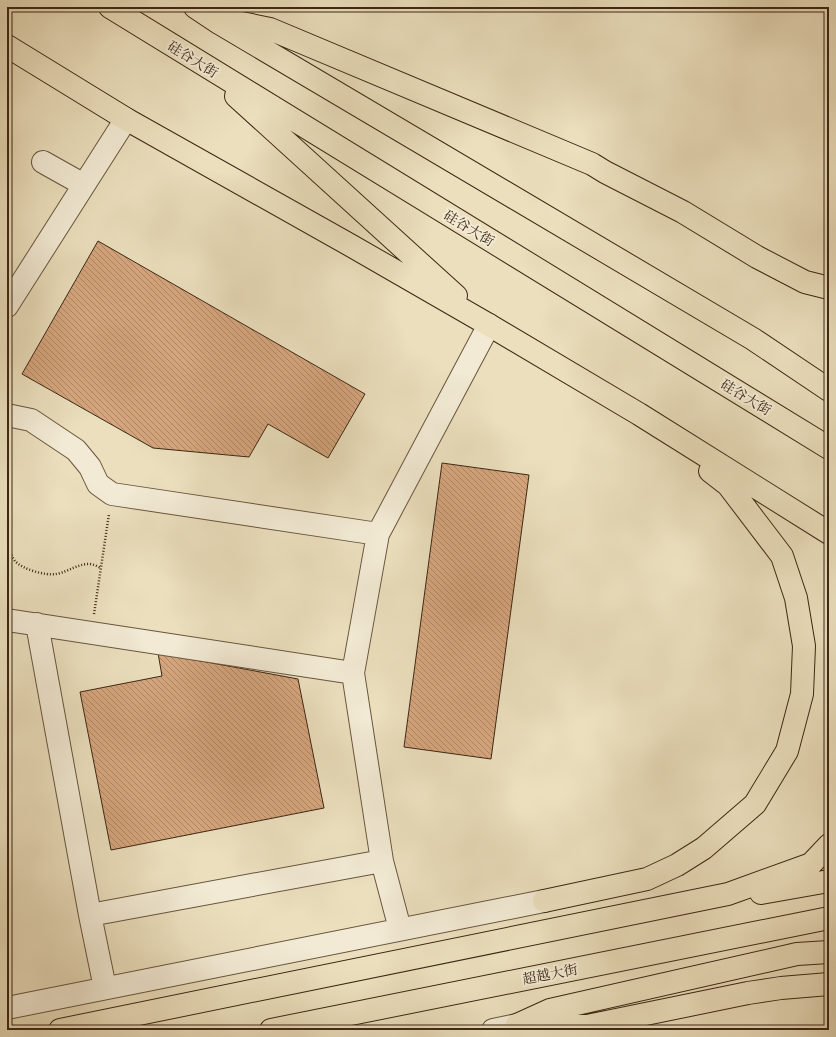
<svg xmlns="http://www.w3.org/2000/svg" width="836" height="1037" viewBox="0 0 836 1037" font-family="'IM FELL Great Primer','Noto Serif SC',serif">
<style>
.building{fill:url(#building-back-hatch);stroke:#3c2714}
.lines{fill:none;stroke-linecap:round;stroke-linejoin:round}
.minor-casing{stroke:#68553e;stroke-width:24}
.major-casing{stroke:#3c2714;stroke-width:24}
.path{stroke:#3c2714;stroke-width:2.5;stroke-dasharray:1 2;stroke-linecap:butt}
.minor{stroke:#f2ead4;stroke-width:22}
.major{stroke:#ebdfbd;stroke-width:22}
.labels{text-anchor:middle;stroke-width:4;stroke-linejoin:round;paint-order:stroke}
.street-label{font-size:14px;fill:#3c2714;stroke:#f2ead4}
</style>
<defs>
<pattern id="building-back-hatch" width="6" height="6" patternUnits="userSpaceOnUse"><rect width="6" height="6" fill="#d6a67e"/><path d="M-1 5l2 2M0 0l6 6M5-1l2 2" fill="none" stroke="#af8766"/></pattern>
</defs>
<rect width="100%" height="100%" fill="#ebdfbd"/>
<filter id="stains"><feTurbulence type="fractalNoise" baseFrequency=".005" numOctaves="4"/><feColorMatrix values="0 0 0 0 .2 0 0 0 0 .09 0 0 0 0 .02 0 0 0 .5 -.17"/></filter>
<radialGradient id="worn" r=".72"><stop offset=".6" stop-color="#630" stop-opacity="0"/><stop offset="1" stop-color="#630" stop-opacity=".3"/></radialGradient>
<path class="building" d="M98 241 365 394 328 458 268 424 249 457 153 448 22 374Z
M442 463 529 475 491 759 404 747Z
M158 653 298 679 324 808 111 850 80 692 162 676Z"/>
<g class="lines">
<defs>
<path id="minor" d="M43 162 84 185
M7 306 126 119
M7 415 31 420 76 450 90 467 98 484 112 494 378 534
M7 620 353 673
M37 624 90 915 105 988
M90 915 382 861
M400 929 382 861 353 673 378 534 489 325
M7 1008 544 901
M493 1030 517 1025"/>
<path id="major" d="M110 7 829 448
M195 7 219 23 753 339 829 390
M227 20 270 29 592 164 605 172 683 212 757 257 805 282 829 288
M7 46 126 119 350 245 489 325 639 414 829 533
M236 96 456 296
M761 893 829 881
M544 901 647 879 677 865 704 848 755 804 787 751 802 694 804 646 796 598 782 556 728 485 710 471
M517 1025 550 1010 797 954 829 952
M524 1025 587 1026 748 993 781 988 829 984
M60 1030 728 894 811 864 829 845
M271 1030 829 918"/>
</defs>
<use href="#minor" class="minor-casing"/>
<use href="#major" class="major-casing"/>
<path class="path" d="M7 547C10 552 12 557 15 561 22 569 45 576 56 574 68 572 77 564 89 564 93 564 97 566 101 568
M94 614 109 514"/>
<use href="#minor" class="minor"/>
<use href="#major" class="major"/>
</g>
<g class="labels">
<g class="street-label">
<text transform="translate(193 59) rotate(32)" y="5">硅谷大街</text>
<text transform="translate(469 228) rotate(31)" y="5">硅谷大街</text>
<text transform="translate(746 397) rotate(31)" y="5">硅谷大街</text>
<text transform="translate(550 974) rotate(-11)" y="5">超越大街</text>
</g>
</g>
<rect width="836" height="1037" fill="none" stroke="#ebdfbd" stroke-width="24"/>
<rect x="8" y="8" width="820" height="1021" fill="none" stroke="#3c2714" stroke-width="2"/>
<rect x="12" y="12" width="812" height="1013" fill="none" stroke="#3c2714"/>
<rect width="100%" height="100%" filter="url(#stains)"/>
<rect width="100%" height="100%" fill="url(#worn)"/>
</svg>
